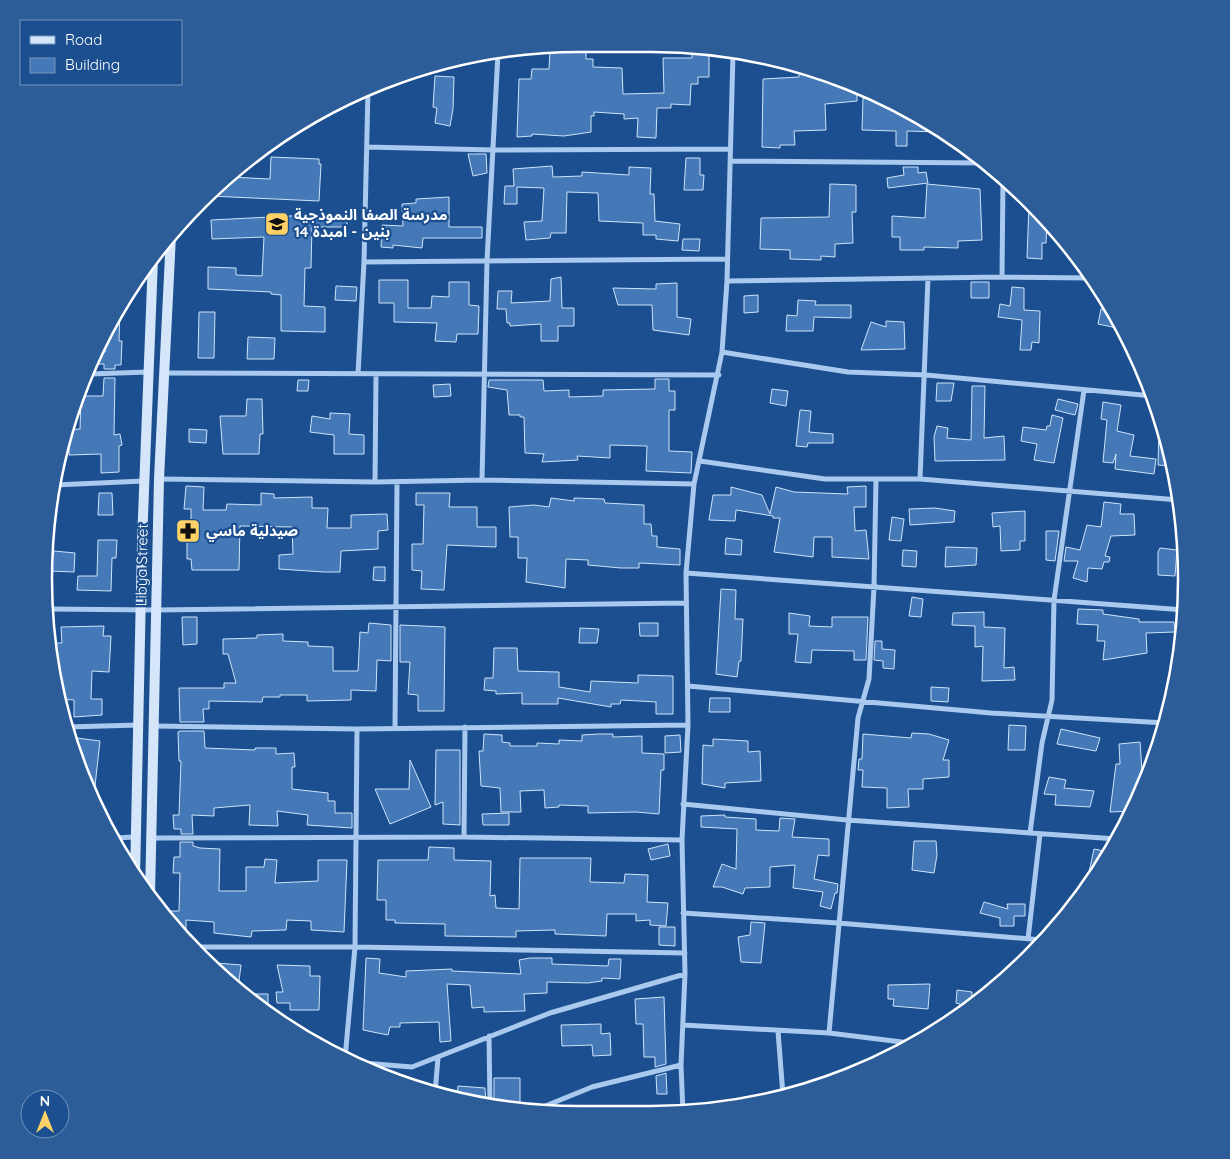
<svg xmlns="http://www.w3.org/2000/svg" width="1230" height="1159" viewBox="0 0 1230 1159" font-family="Quicksand,'Noto Sans Arabic',sans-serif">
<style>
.building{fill:#4478b7;stroke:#cfe3fa}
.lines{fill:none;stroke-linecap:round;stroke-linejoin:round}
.street{stroke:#a9c9ee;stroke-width:5}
.secondary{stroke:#d6e6fa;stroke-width:10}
.labels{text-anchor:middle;stroke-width:4.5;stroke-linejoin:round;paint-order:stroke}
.poi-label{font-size:15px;font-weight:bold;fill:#fff;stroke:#1b4f8f;text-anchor:start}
.street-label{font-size:15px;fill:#fff;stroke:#1b4f8f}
.rim{fill:none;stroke:#fff;stroke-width:2.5}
</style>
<rect width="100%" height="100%" fill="#1b4f8f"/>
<path class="building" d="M692 47 709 49V77H698V84H691L690 105 671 104V108H657L656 138 637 137 638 118 624 119V114L594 112V116H591V132L564 136 532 134V136L517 137 519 79H531L532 69H549L550 51 586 52V59H593V67L622 68 623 94 664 93 663 58H692Z
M799 66 857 88V101L825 104 826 130 794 131 795 145H780V148L762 147 763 79 799 77Z
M435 76 454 77 453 109 450 126 435 123 437 108 433 107Z
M863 98 888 99 891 101V111H907L941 132 907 131V146H896V131L862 130Z
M468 154H486L487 173 473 176Z
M271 157 319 159V164H321L319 201 209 196 229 177 270 179Z
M686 158H700V175H704L703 190H684Z
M552 166 553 177 582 176V172L629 175V167L651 168 650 194H654L655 221 680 224 678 241 656 239V235H643V223L599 221 598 193 567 192 566 233H551L550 238 526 240 524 222 542 221 544 188 517 187V204H504L505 186H514L513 169Z
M903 167H918V173L926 172 928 183 888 188 887 178 904 175Z
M830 184 856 185V212H852L853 243 835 244V257L821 256V260L790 259V250L760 249 761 218 829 217Z
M927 184 980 189 982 240 958 241V248L924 247V250H900V237H892V216L925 218Z
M449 197V227H482V238H423L422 248 393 245V248L381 247 382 225 403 226 402 204 416 203V199Z
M1029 204 1047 220 1046 243H1042V259L1027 258Z
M310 215H347V227H312L311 268H305L304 306 325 307V332L281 331V295L271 294V292L208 289V267L236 268V275L262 276 264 237 212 239 211 220Z
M683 239H700L699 251 682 250Z
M561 277 562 308H574V326H558V341H541V324L510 326V323H507L506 309H497L498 291H512L511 303 550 301 551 279Z
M379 280H408V308H431L432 296 449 297V282H469V305L479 306 478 334H457L456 342 435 341 437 323 394 322V303H379Z
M971 282H989V298H971Z
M677 283V317L691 319 689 335 653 330 652 305H618L613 288 656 289V284Z
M336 286 357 287 356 301 335 300Z
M1012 287 1024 288V310L1040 311 1039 343 1032 342 1031 350H1020L1022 320 998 317 1000 304 1010 306Z
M758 295V312L744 313V296Z
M798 300 816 301 815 305H851V318L814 317 813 331H786L787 315 797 316Z
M120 306 119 341H122L121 365H115V369H104V364H97V356L99 352H105L106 336Z
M1101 309 1114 311 1122 329 1098 324Z
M199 312H215L214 358H198Z
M886 321 904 322 905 349 861 350 871 322 886 327Z
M248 337 275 338 274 359H247Z
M104 378H115L114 435 120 434 122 445 119 446V472L101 473V454L69 455V449L61 450 67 430 80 429 81 396H103Z
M655 379H669V391H675V410H669V451L692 452 691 473 646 471 647 446 610 445V458L577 456 578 460 542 462 544 454 525 453 524 417H520V415H509L507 390 488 387 489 380H543L544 391 569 390V397L603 396V390L655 389Z
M298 380H309L308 391H297Z
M937 383H954L951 401H936Z
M450 384 451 396 434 397 433 385Z
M972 386H985L984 438 1004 436 1005 460 935 461 934 437 937 426 948 428 947 438 971 440Z
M772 389 788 391 786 406 770 403Z
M247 399H262L263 434H260L259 454H223L220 416H246Z
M1058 399 1078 404 1075 415 1055 410Z
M1103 402 1121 405 1117 431 1134 435 1130 456 1156 459 1154 474 1115 469 1116 454 1113 463 1103 462 1107 420 1101 419Z
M800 410 811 411 809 432 833 434V443H808L807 447 796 446Z
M330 413 350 414 349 434 364 435V454H334V435L310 432 312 416 330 419Z
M1052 415 1063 418 1054 463 1034 460 1037 444 1021 441 1023 427 1046 430 1047 426H1050Z
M1163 428 1169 457 1171 466 1158 465 1159 429Z
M189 429 207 430 206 443 189 442Z
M186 486 204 487 203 510H226L227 504 261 505V493L274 494V498L312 497V508H328L327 528H351V515L387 514 388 530 378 531V549L341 551 340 572H324L279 569V555L293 554 292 527 240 526 239 570H192L191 559H187V535H191V509H184Z
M866 486V507H854L855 531 866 530 869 559 832 557V537H814L813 557 774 552 780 518H773V516L736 510 735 521 709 520 713 495H731V487L762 495 770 514 776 487 794 492 848 494 847 487Z
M99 493H112L113 515H98Z
M416 493H450L449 507H477V527H496V547L447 545 444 590 421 589 422 571 412 570V544H423L424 505H416Z
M551 498 574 501V498L604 499 605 503 644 505V524H651L652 536H657V547L680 549V565L639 563V568H621L588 565V560L566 559 565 588 526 582 527 558H518V537H510L509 507 534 505 549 507Z
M1104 502 1121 504 1120 514H1134L1135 535 1111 536 1105 556 1110 557 1109 562H1104L1102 569 1088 568 1087 582 1073 578 1078 561H1064L1066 547 1080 550 1087 525 1101 527Z
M935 508 955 511 954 522 910 525 909 509Z
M1025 511V541H1020V550L1001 551 1000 526 993 527 992 513Z
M892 517 904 519 901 541 889 540Z
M1046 531H1059L1055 561 1046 560Z
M726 538 742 540 741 555 725 554Z
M98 540H117L116 558H112L111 591 77 590 78 576H97Z
M946 547 977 548 976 565 945 567Z
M1160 548 1177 550 1175 576 1158 575V552Z
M903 550 917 551 916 567 902 566Z
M54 551 75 553 74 572 50 571Z
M374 567H385V581L373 580Z
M721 589 736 590 735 619H743L741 661H739L737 677 716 674Z
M912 597 923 599 921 617 909 616Z
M1078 609 1103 610V614L1139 619V622H1174L1175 632 1146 633 1147 653 1103 660 1105 641H1097L1098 625 1077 624Z
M984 612V627L1005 628 1004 668 1014 667 1015 680 982 681 983 646 975 647V626L952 625 953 613Z
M789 613 810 616 809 626 832 627V617H868L866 660H854V651L812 650 811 663 795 662 798 634H789Z
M182 617H197V644L183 645Z
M369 623 391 625V661L377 660 376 691 351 690V700L307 701V695H280V697H263L262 702 209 701V709H203L204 722H180L179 688H224V683H236L228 654H223V639L257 638V635L283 634V641L308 642V646L333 647V671H358L360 632 368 633Z
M639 623H658V636H640Z
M400 625 445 627 444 711H418V695L408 694 410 662H400Z
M104 626 103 636H111L109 672 92 671 91 699H102V715L74 717V700L60 699 48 643H62L61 627Z
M580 628 599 629 597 643H579Z
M875 641H882V649L895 650 894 669 883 668V661L874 660Z
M494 648H517L518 671 559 672V687L590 692 591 681 638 683V675L673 676V714H656V702L621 700 620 704H611V707L558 698V704H522V693L496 694V691L484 690 485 678H493Z
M931 687 949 688 948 702 931 701Z
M710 698H730V712H709Z
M1009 725 1026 726 1025 750H1008Z
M1061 729 1100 738 1096 751 1057 744Z
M180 731H204L205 748 255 750V748H276V754L294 753 295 767H292V789L328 793V801H335V813H352V828L307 825 308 815 277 811 278 826 249 825 250 805 214 808V816L192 815 193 834H181V829H174L173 815H179L181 761H179L178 732Z
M912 733 929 734 949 740 943 760H949V777L923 779V789H908L909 807 887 808V788L862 787 863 770H858L859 759H862L863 734 911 738Z
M484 734 502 735V742L510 743V746H537V743L559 744V740L582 741V735L598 734H613V737L642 736V753L664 754V770H661L659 814 636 812 588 813V806L559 805V807L545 808 544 790 520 791 521 812H501L500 788 481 786 479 751H483Z
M680 735 681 752 665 753V736Z
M69 737 100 741 94 795 72 752Z
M713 739 748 741V752L760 751 761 781 725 783V788L702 784 703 745 713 746Z
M1140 742 1143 785 1133 811 1110 812 1116 764H1120L1119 744Z
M436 750H460V825L443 824V802L435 805Z
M410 760 431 807 390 824 375 789H409Z
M1049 777 1066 780 1064 788 1094 791 1090 807 1055 805 1056 795 1044 794Z
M509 813V825H483L482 814Z
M725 815V817L756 819V830L779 831 780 818 795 819 792 837 829 839V856L818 855 814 879 838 884 837 893H835L831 909 820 906 823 892 793 888 795 865 770 867V887L745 888 743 894 722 887H713L722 864 736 869 737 829 701 827V816Z
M914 841H936L937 855 934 873 912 870Z
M180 842H193V846L200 848 220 849 219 891H246V867H264L265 859 277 860 275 883 318 881V860H347L344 932 311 930V921L287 920 286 930 252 931 251 937 214 933V922L186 920V940L171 922V911H179L180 873H173L174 857H180Z
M668 844 670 856 651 860 648 849Z
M429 847 454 848V860L491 861 490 896 495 895 496 908 519 909 520 858H591L590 882 624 883 625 874 648 875 647 902 668 903 666 926 650 925V920L636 921V914H607L606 936 555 934V930L516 931V937L445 936V924L395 923V920H386V900H377L378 860H428Z
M1094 849 1109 852 1087 887 1086 886Z
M984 902 1008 909 1007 904H1025V916H1014V926H1000V918L980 913Z
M751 922 765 923 761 963 741 962 738 937 750 935Z
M659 927H675V946L659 945Z
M366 958 380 959 379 973 406 977V971L452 969V971L521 974 519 960 530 958H552V964L608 966 609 959H621L620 979 602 978V981L588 983 547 982V993L524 994 525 1011 484 1012V1007L472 1008 470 985 447 984 451 1041 440 1042 439 1022 400 1023V1027H390L388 1035 363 1030Z
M205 962 241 965 238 989Z
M277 965 310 966V976H320L319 1010H290V1003H277L276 992H283Z
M930 984 928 1009 893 1006 894 999H888V985Z
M957 990 972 992 971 1006 959 1014 960 1004 956 1003Z
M244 994H268V1013L259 1006Z
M664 997 666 1064 655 1067V1057H644L643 1024H636L635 999Z
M601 1024V1034L610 1033 611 1055 593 1056 592 1045 562 1046 561 1025Z
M666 1073 667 1094H657L656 1076Z
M494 1078H520V1109L494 1107Z
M458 1086 485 1088 486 1106 457 1099Z"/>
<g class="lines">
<path class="street" d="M367 147 494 150 730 149
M730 161 986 163
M364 262 727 259
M1002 277 1003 179
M727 281 1002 277 1090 278
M722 352 848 372 926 375 1153 396
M164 373 719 375
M90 374 148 372
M358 374 364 262 368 90
M700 461 825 479H920L1179 500
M159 479 375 482 482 480 694 484
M920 479 928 278
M482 480 487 261 498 53
M375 482 376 374
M55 485 144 481
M686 573 1185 610
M47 609 157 610 686 603
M688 686 991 713 1166 723
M154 726 357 729 688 725
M67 727 139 725
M395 728 397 482
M683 804 847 820 1117 839
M1030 833 1042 743 1052 700 1054 600 1084 390
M464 837 465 727
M114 838 135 837
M152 838 464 837 682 840
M683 913 838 923 1043 940
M1028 939 1040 834
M192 947H355L685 953
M683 1025 829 1033 918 1044
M778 1031 783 1096
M829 1033 858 718 869 679 874 587 876 480
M489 1036 490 1106
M345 1059 355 947 357 729
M351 1062 412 1067 550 1013 685 974
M435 1093 438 1058
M533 1111 592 1087 681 1065
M683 1112 681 1065 685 974 682 840 688 725 686 573 694 484 722 352 727 281 733 53"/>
<path class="secondary" d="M135 879 142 542 153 259
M150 896 159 479 171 235"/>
</g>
<defs>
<symbol id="school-square" viewBox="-11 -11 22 22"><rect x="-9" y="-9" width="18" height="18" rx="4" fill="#ffd166" stroke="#1b4f8f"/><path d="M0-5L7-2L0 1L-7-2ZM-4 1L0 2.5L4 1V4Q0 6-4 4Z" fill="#111"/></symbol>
<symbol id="pharmacy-square" viewBox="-11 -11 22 22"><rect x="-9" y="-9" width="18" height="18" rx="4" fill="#ffd166" stroke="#1b4f8f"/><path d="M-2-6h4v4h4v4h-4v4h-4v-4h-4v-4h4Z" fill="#111"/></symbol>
</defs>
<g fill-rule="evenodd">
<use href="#school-square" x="263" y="210" width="28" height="28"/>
<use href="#pharmacy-square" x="174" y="517" width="28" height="28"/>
</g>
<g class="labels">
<g class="poi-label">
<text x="294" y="220">مدرسة الصفا النموذجية<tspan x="294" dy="17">بنين - امبدة 14</tspan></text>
<text x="206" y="536">صيدلية ماسي</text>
</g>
<g class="street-label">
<text transform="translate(142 565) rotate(-89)" y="5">Libya Street</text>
</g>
</g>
<path d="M0 0H1230V1159H0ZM579 52H651A527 527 0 0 1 1178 579V579A527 527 0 0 1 651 1106H579A527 527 0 0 1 52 579V579A527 527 0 0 1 579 52Z" fill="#2d5d98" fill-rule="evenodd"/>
<path class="rim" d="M579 52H651A527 527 0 0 1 1178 579V579A527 527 0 0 1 651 1106H579A527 527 0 0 1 52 579V579A527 527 0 0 1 579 52Z"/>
<rect x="20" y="20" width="162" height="65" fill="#1b4f8f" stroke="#7695bc"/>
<rect x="30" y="36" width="25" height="8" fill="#d6e6fa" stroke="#7695bc"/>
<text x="65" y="45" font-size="15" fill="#ffffff">Road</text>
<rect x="30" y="58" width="25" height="15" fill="#4478b7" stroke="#7695bc"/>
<text x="65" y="70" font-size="15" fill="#ffffff">Building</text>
<g transform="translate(45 1114)"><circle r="24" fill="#1b4f8f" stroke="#7695bc"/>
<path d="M0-4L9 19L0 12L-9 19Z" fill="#ffd166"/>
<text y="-8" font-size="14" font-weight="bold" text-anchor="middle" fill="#ffffff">N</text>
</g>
</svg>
